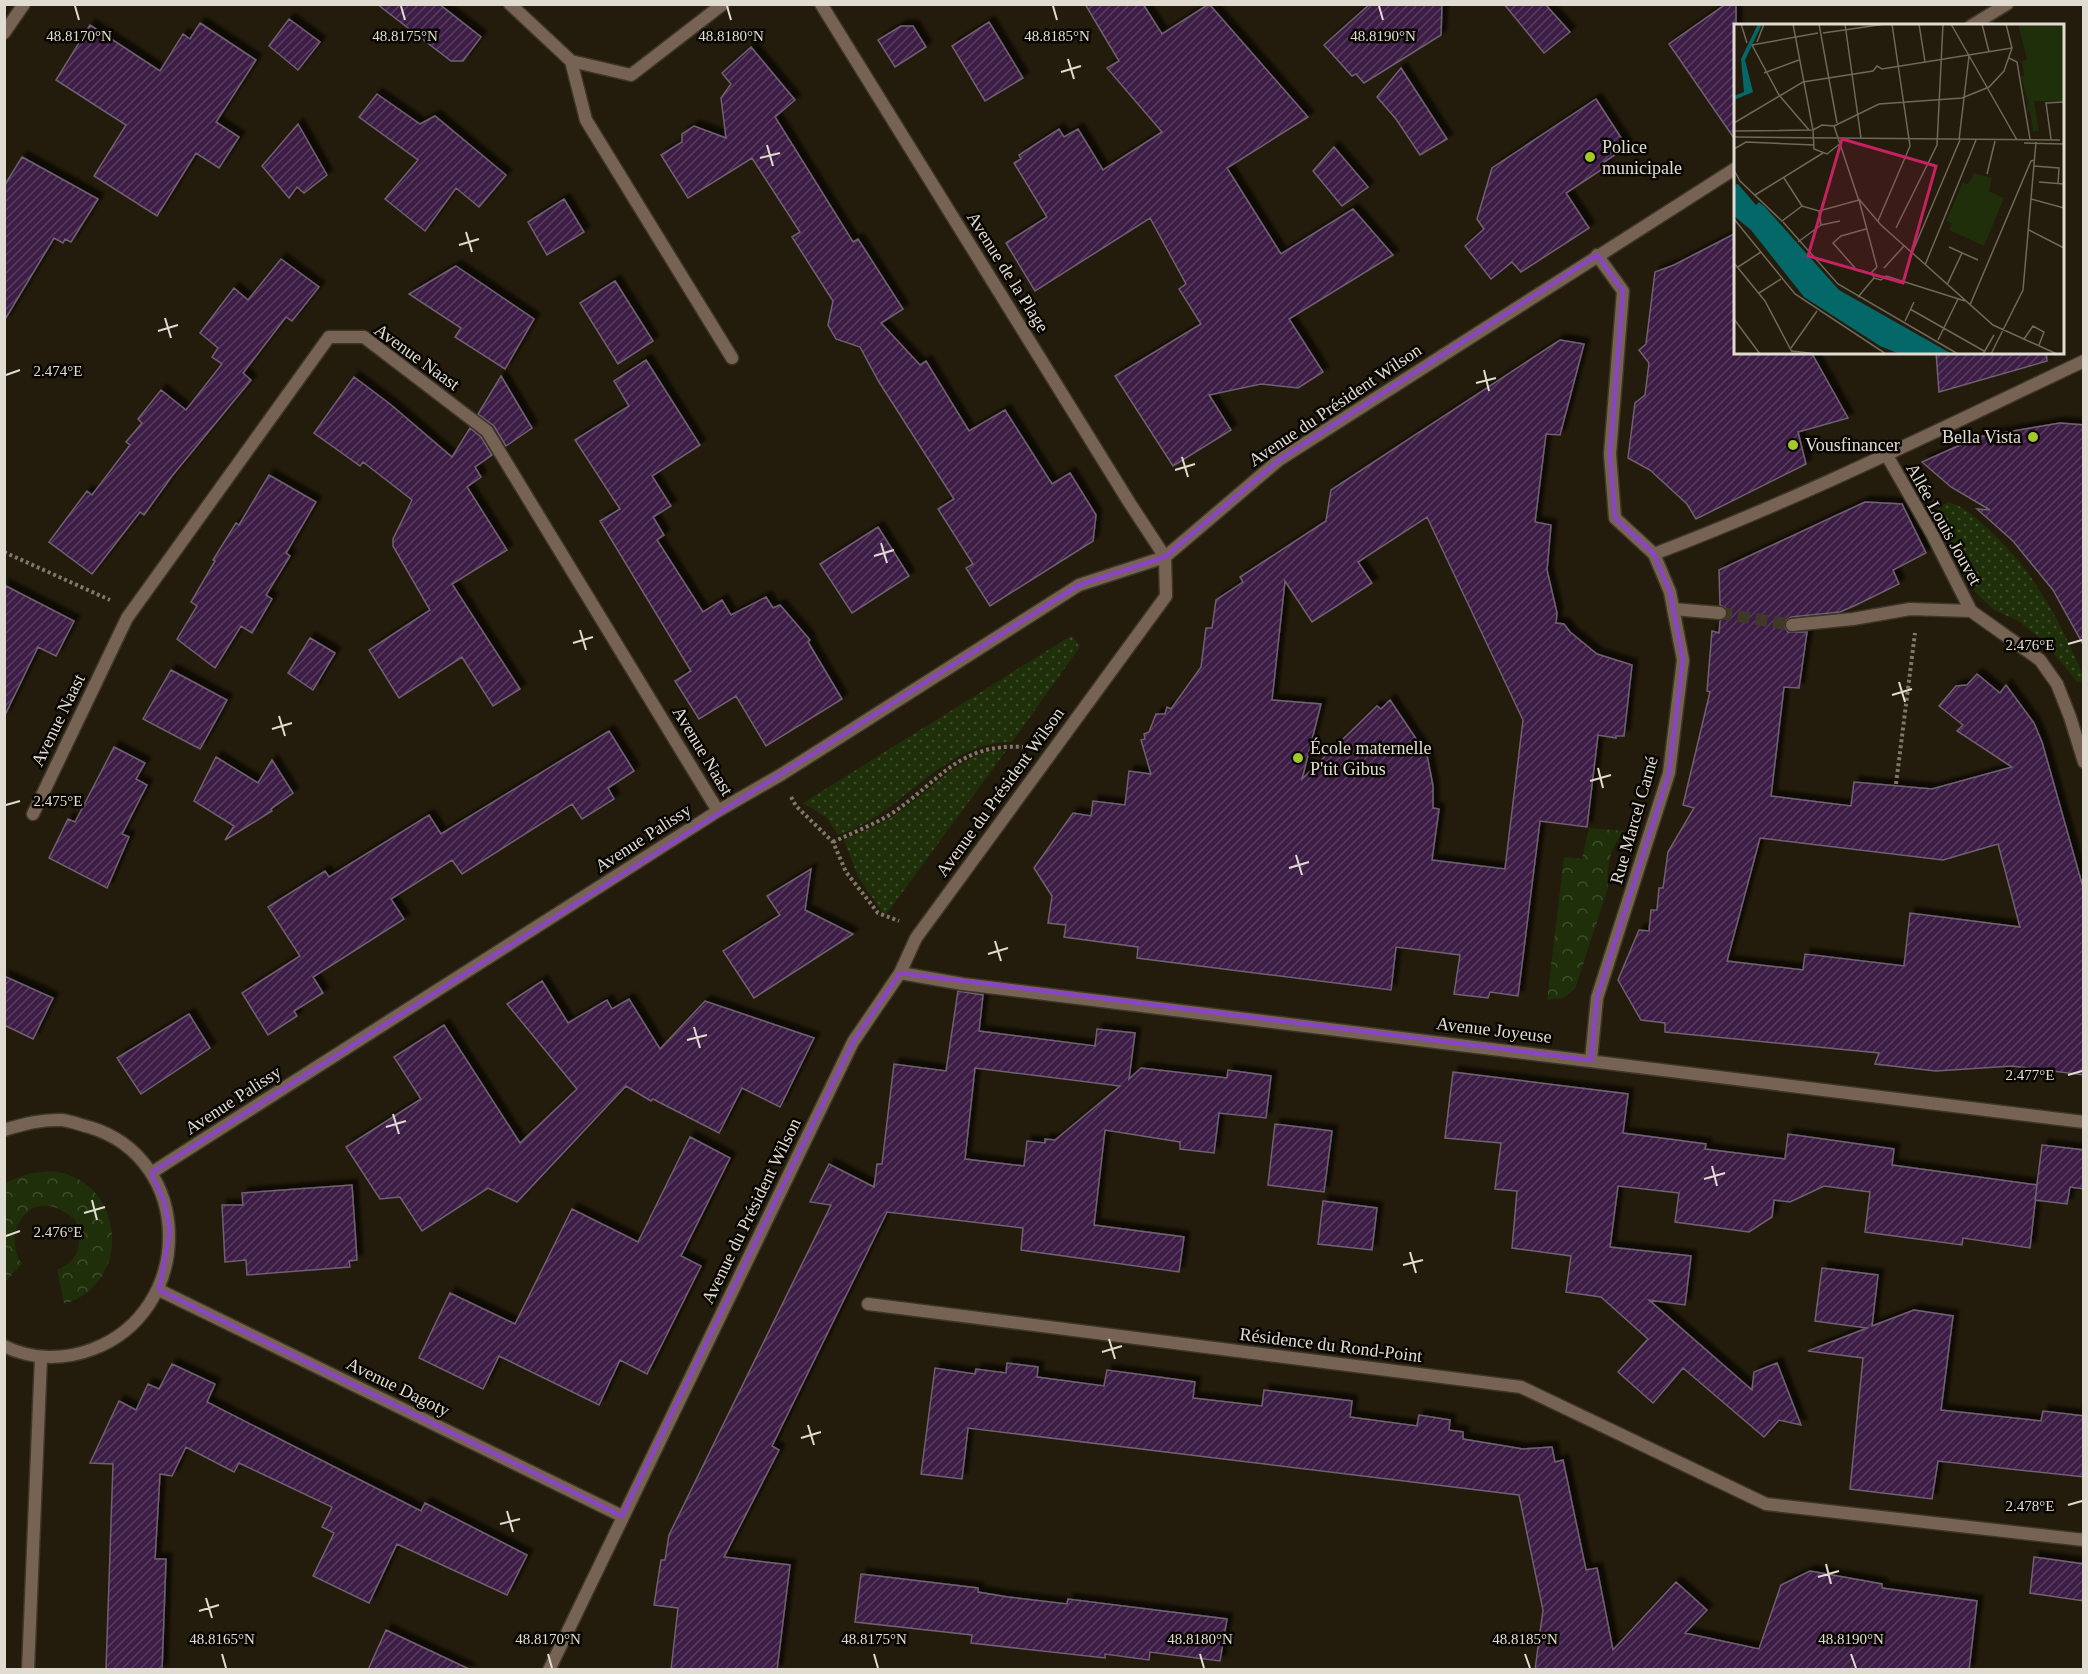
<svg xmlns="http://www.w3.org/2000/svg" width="2088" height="1674" viewBox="0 0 2088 1674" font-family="Georgia,serif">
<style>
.grass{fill:url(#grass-dots)}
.park{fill:url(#park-crowns)}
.building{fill:url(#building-hatch);stroke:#6f6172;stroke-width:1.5;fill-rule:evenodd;filter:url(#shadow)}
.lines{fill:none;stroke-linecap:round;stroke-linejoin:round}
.street-tunnel{stroke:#403829;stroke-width:12;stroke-dasharray:12 6;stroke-linecap:butt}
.street-casing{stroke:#3e3627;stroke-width:15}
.path{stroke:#7e776a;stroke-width:4;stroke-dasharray:3 3;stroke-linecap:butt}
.street{stroke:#776353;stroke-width:12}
.marked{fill:none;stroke:#8a46c2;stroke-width:4.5;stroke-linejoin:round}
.ticks{fill:none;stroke:#e1dcd2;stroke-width:2}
.poi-dot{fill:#a2c929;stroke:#090602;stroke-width:2}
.labels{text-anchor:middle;stroke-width:5;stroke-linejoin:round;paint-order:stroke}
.poi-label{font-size:18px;fill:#e1dcd2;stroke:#090602;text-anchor:start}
.street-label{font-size:18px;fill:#e1dcd2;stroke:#090602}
.inset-road{fill:none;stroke:#6f685b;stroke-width:1.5}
.view{fill:#c42261;fill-opacity:0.15;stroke:#c42261;stroke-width:3}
.inset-edge{fill:none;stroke:#e1dcd2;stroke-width:3}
.ticks-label{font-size:15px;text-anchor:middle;fill:#e1dcd2;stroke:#090602;stroke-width:5;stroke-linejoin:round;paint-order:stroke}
</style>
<defs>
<pattern id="grass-dots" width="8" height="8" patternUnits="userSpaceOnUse" patternTransform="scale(1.5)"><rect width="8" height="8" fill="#1e2f09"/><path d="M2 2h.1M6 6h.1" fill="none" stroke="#3e4d2c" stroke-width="1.8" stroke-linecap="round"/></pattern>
<pattern id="park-crowns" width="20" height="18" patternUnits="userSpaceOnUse" patternTransform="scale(1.5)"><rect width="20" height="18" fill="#1e2f09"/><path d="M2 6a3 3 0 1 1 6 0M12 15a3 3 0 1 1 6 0" fill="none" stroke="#3e4d2c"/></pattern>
<pattern id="building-hatch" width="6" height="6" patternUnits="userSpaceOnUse" patternTransform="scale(1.5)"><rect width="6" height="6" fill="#3c1c44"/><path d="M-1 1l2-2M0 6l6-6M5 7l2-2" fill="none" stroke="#583c5e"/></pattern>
<filter id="shadow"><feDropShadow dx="5.5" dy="-5.5" stdDeviation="1.5" flood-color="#0009"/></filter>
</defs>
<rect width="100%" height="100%" fill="#231b0b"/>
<path class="grass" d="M1948 502C1964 506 1975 517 1987 528 2033 569 2059 619 2083 675L2082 682H2077L2043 640 2018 621 1994 610 1975 592 1939 519 1938 507Z
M1072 635 1080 647 1012 742C942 741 902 816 838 835L827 818 803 803Z
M1001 750 1006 751 885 916 858 877 844 840C862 831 882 824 898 813 930 791 960 753 1001 750Z"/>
<path class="park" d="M1589 828 1625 831C1609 848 1607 865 1608 888L1575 989 1564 998 1547 1000 1564 857 1582 859Z
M52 1171C126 1179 134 1284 64 1304L57 1270C81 1260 81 1244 76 1221 31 1179 0 1234 22 1264L5 1282V1183L30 1173Z"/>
<path class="building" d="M377 4H439L481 37 463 61H451Z
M1085 4H1143L1162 34 1209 4 1308 117 1227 168 1281 254 1353 209 1393 255 1289 319 1323 372 1298 388 1261 384 1209 395 1231 430 1173 466 1115 376 1201 324 1179 289 1186 284 1150 218 1035 291 1006 243 1047 217 1014 163 1021 159 1019 155 1059 129 1064 137 1078 129 1103 170 1162 132 1107 68 1119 61Z
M1370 4H1442L1441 35 1364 83 1356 74 1352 76 1324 45Z
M1504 4H1545L1570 32 1544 53Z
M1726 4H1736V141L1669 44Z
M289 19 320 42 298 70 269 46Z
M989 22 1023 78 985 101 952 46Z
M200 23 256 60 216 122 239 137 219 168 196 153 157 216 94 176 126 125 56 80 90 25 160 71 183 34 190 39Z
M901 26H913L926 47 895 67 878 40Z
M751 47 795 100 775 117 853 242 858 239 903 309 881 323 920 365 926 361 969 431 1005 410 1052 484 1070 473 1096 515 1093 541 990 606 966 568 973 564 938 509 954 499 879 382 860 347 836 339 828 325 833 301 792 237 800 232 752 158 688 198 661 155 682 142V134L694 126 726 138 721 98 731 84 722 73Z
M1401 68 1447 139 1420 155 1396 119 1377 97Z
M377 94 420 124 435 116 506 175 479 207 456 188 425 231 385 199 418 160 359 117Z
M1596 99 1627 147 1604 162 1607 166 1566 193 1589 228 1521 272 1512 262 1491 279 1465 246 1484 229 1477 219 1492 168Z
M298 124 327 175 304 193 297 187 289 198 262 166Z
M1334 147 1368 187 1342 206 1313 171Z
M22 157 98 199 71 242 65 239 63 243 54 238 4 321V186Z
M564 199 584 232 547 255 528 222Z
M1736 233V352H1811L1848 418 1798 432 1806 464 1696 519 1687 504 1650 470 1628 458 1635 403 1645 395 1649 363 1639 350 1646 344 1655 272 1674 265Z
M281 259 319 287 292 321 286 317 243 373 251 380 172 476 144 515 140 512 92 574 49 542 87 491 92 495 130 445 126 442 142 423 138 419 161 390 186 410 222 364 212 357 218 348 200 333 234 288 248 300Z
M456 266 534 319 505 369 455 337 461 328 409 294Z
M615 281 653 341 618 364 580 303Z
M1560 340 1584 344 1560 435 1546 434 1535 522 1551 525 1547 570 1557 613 1556 623 1564 624 1570 632 1597 654 1632 665 1624 736H1616V738L1598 735 1587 827 1540 821 1518 996 1490 992 1488 998 1454 994 1460 955 1396 947 1391 990 1137 958 1138 947 1064 937 1066 925 1048 923 1052 896 1034 868 1073 813 1091 816 1093 801 1125 805 1129 771 1151 774 1141 740 1145 739 1144 734 1149 732 1156 714H1165L1167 707 1171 709 1201 667 1206 628H1212L1216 600 1243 582 1240 577 1326 521 1331 490ZM1427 517 1523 720 1505 869 1432 860 1439 809 1433 808V786L1427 755 1390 700 1381 709 1377 706 1302 779 1321 704 1272 700 1285 581 1312 622 1372 583 1358 562Z
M1936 352H2046L2047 361 1939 392Z
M646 360 700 445 652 476 671 506 653 517 664 535 657 540 703 612 722 600 731 615 766 597 773 608 780 605 810 640 808 642 842 699 766 746 736 696 699 719 675 681 691 671 600 521 620 509 575 440 629 406 614 381Z
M501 376 532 428 506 446 494 426 478 414Z
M354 377 390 404 452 457 470 428 481 437 492 455 475 467 481 477 467 487 507 550 452 584 520 689 493 706 462 657 399 698 369 650 430 610 393 546V539L412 500 363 462 360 466 314 433Z
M2060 423 2084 425V646L2053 590 2013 541 1977 509 1990 510 1951 487 1922 462 1978 437Z
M269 475 316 502 286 553 290 556 266 595 272 599 252 633 241 626 215 668 177 639 197 606 191 602 215 561 213 560 236 523 239 525Z
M1865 502 1902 504 1926 553 1893 570 1899 584 1856 605 1840 612 1791 617 1785 621 1784 626 1788 632H1807L1799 688 1784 687 1771 796 1851 806 1854 782 1932 789 2012 767 1957 731 1963 725 1939 706 1956 686 1967 685 1977 674 2000 693 2006 685 2034 723 2042 742 2084 891V1075L2012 1066 1936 1071 1875 1064 1879 1053 1665 1032V1023L1641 1020 1618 980 1639 930 1649 931 1651 910H1657L1659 888H1663L1668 852 1694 808 1683 805 1710 692 1707 691 1712 631 1719 633 1720 621 1728 614 1727 609 1720 605 1719 570ZM1760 838 1943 860 1998 844 2020 927 1910 913 1904 966 1805 954 1803 970 1727 961Z
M878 527 909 576 852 613 820 564Z
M4 585 74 621 56 656 38 647 4 717Z
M310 638 335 653 313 690 288 673Z
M171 670 227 700 200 749 143 719Z
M609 731 634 771 608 788 614 799 582 819 572 804 462 874 452 860 391 899 404 919 313 977 323 993 294 1011 297 1016 268 1035 242 993 300 956 268 907 325 871 329 877 429 815 441 834Z
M114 747 145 763 136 779 147 785 122 834 129 837 107 888 49 858 68 819 75 822Z
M216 757 258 783 272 760 293 793 271 809 272 811 225 840 234 826 194 801Z
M811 869 805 910 853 934 754 998 723 951 780 915 767 896Z
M4 976 53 998 33 1039 4 1025Z
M542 981 568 1023 607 1000 612 1009 629 999 660 1049 705 1001 814 1038 780 1107 742 1088 719 1133 653 1099 651 1101 626 1086 517 1202 488 1188 422 1231 400 1197 380 1199 346 1147 421 1099 394 1057 444 1025 520 1143 577 1089 507 1004Z
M958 991 983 995 979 1031 1095 1046 1097 1029 1135 1033 1129 1079 1141 1068 1227 1078 1228 1070 1271 1076 1266 1118 1219 1113 1214 1153 1180 1149V1142L1105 1130 1094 1225 1184 1237 1179 1272 1021 1250 1023 1228 887 1212 772 1446 779 1450 724 1557 790 1565 777 1670H671L678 1608 654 1605 661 1560H665L669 1535 831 1205 810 1202 829 1164 874 1187 877 1164H882L894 1064 946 1071ZM975 1068 1120 1086 1055 1140 1045 1139V1143L1027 1141 1024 1166 965 1159Z
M189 1014 210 1048 141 1094 117 1058Z
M1453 1072 1628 1094 1623 1133 1706 1144 1705 1149 1785 1159 1788 1134 1894 1149 1892 1165 2037 1185 2030 1248 1963 1238 1962 1245 1865 1232 1870 1192 1824 1186 1790 1202 1774 1200 1772 1217 1749 1232 1675 1222 1679 1193 1618 1186 1610 1247 1691 1256 1685 1305 1649 1300 1752 1390 1754 1372 1777 1363 1801 1425 1779 1420 1764 1437 1683 1368 1653 1403 1618 1372 1648 1339 1601 1297 1566 1292 1571 1256 1512 1248 1517 1191 1495 1189 1501 1143 1445 1138Z
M1275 1124 1332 1131 1324 1192 1268 1185Z
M690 1137 730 1158 681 1256 701 1266 647 1374 620 1360 599 1405 499 1356 483 1389 419 1358 450 1293 515 1324 572 1209 638 1242Z
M2042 1145 2084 1150V1189L2070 1187 2067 1204 2035 1200Z
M352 1185 357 1260 349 1261 350 1267 247 1275 246 1260 225 1262 222 1205H243L242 1193Z
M1323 1201 1377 1208 1372 1250 1318 1244Z
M1822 1268 1878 1275 1872 1326 1914 1310 1953 1316 1941 1410 2041 1421 2043 1411 2084 1416V1477L1938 1461 1932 1499 1850 1489 1863 1358 1808 1351 1867 1328 1815 1321Z
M1007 1363 1038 1367 1037 1377 1104 1386 1107 1370 1195 1382 1193 1398 1262 1406 1264 1390 1352 1401 1350 1417 1417 1426 1419 1415 1450 1420 1449 1430 1463 1432V1439L1523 1449 1552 1447 1555 1462 1563 1460 1586 1570 1597 1568 1613 1650 1676 1582 1707 1610 1685 1633 1759 1649 1781 1585 1810 1571 1882 1584V1588L1977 1601 1969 1670H1535L1543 1610 1519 1495 968 1428 962 1479 921 1474 935 1368 975 1374 976 1369 1006 1373Z
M172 1364 215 1384 207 1402 421 1511 425 1503 527 1555 507 1595 397 1544 369 1603 313 1576 334 1533 322 1527 332 1507 239 1463 234 1472 186 1447 172 1476 160 1474 155 1559H166L162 1670H106L113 1464 90 1463 119 1401 136 1410 148 1384 159 1389Z
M2034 1557 2084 1564V1601L2030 1593Z
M861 1574 978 1588V1592L1008 1597 1067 1604 1068 1599 1227 1619 1220 1661 1150 1652 1149 1660 1105 1654V1658L971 1643 972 1635 855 1622Z
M386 1630 471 1670H368Z"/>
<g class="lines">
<path class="street-tunnel" d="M1720 613 1792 625"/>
<defs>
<path id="street" d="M510 4 571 61 631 75 723 4
M821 4 1129 502 1165 557
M1971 26 2007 4
M4 33 24 4
M571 61 586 120 732 358
M1886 454 1932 534 1971 611 2040 660 2057 684 2070 717 2084 762
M1654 554C1800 499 1942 428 2084 361
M1673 609 1720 613
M1792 625 1853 619 1910 609 1971 611
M33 814 127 618 329 337H364L487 431 718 811
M900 973 963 984 2084 1122
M1591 1060 1597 998 1669 773 1683 660 1670 592 1654 554 1615 518 1610 454 1623 291 1597 255
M4 1130C24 1124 42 1119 62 1120 71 1121 80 1125 89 1127 196 1159 194 1311 93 1349 65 1360 32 1360 4 1346
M151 1173 718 811 782 774 1079 585 1165 557 1279 460 1736 168
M159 1290 622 1516
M868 1304 1521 1387 1766 1504 2084 1540
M28 1670 41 1357
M549 1670 853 1042 900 973 916 938 1166 596 1165 557"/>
</defs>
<use href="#street" class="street-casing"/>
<path class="path" d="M4 552 110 600
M1896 784 1915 633
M791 797 796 806 833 842 846 872 878 913 899 921
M833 842C852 833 873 825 891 814 939 782 958 743 1023 747"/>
<use href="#street" class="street"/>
</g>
<path class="marked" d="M1597 255 1623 291 1610 454 1615 518 1654 554 1670 592 1683 660 1669 773 1597 998 1591 1060 900 973 853 1042 622 1516 159 1290 170 1231 164 1201 151 1173 1079 585 1165 557 1279 460Z"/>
<path class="ticks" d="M75 6 79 20M401 6 405 20M727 6 731 20M1053 6 1057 20M1379 6 1383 20M1068 59 1074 79M1061 72 1081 66M767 145 773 166M760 158 780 153M466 232 472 252M459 245 479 239M165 318 171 338M158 331 178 325M1484 370 1489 391M6 375 20 370M1476 383 1496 378M1182 457 1188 477M1175 470 1195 464M881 543 887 563M874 556 894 550M580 630 586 650M573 643 593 637M2068 644 2082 640M1899 682 1905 702M1892 695 1912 689M279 716 285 736M272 729 292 723M1598 768 1603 788M1590 781 1611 775M6 805 20 801M1296 855 1302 875M1289 868 1309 862M995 941 1001 961M988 954 1008 948M694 1027 700 1048M687 1040 707 1035M2068 1075 2082 1071M393 1114 399 1134M386 1127 406 1121M1712 1166 1717 1186M1704 1179 1725 1173M92 1200 97 1220M84 1213 105 1207M6 1236 20 1231M1410 1252 1416 1273M1403 1265 1423 1260M1109 1339 1115 1359M1102 1352 1122 1346M808 1425 814 1445M801 1438 821 1432M2068 1505 2082 1501M507 1511 513 1532M500 1524 520 1519M1826 1564 1831 1584M1818 1577 1839 1571M206 1598 212 1618M199 1611 219 1605M222 1654 226 1668M548 1654 552 1668M874 1654 878 1668M1200 1654 1204 1668M1525 1654 1530 1668M1851 1654 1856 1668"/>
<g class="poi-dot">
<circle cx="1590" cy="157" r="6"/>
<circle cx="2033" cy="437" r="6"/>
<circle cx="1793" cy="445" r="6"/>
<circle cx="1298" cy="758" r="6"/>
</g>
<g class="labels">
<g class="poi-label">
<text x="1602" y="153">Police<tspan x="1602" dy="21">municipale</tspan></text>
<text x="2021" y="443" text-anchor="end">Bella Vista</text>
<text x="1805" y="451">Vousfinancer</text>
<text x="1310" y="754">École maternelle<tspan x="1310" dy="21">P'tit Gibus</tspan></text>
</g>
<g class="street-label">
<text transform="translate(1008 272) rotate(58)" y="6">Avenue de la Plage</text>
<text transform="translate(417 357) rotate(36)" y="6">Avenue Naast</text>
<text transform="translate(1335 405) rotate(-34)" y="6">Avenue du Président Wilson</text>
<text transform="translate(1944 524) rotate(61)" y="6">Allée Louis Jouvet</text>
<text transform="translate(58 720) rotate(-64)" y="6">Avenue Naast</text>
<text transform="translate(703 751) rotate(59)" y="6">Avenue Naast</text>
<text transform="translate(1000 792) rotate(-54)" y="6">Avenue du Président Wilson</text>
<text transform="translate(1634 820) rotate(-74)" y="6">Rue Marcel Carné</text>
<text transform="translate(643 838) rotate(-33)" y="6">Avenue Palissy</text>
<text transform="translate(1494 1030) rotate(7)" y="6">Avenue Joyeuse</text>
<text transform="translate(233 1100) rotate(-33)" y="6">Avenue Palissy</text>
<text transform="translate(751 1211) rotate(-64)" y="6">Avenue du Président Wilson</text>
<text transform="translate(1331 1345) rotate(7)" y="6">Résidence du Rond-Point</text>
<text transform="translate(398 1387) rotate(26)" y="6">Avenue Dagoty</text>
</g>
</g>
<g transform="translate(1734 24)">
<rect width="330" height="330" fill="#231b0b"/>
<path d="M240 149 258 154 255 167 270 174 250 222 215 206 218 199 212 197 229 158 234 160Z" fill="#1e2f09"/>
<path d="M284 0H330V77H300L305 107H299L296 87 293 88 294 77 287 53 290 52 288 37 293 35Z" fill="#1e2f09"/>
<path d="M24 0H28L11 36 19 68 0 76V72L10 68 7 35ZM4 160 22 181 25 178 31 183 105 266 218 330H166L146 322 70 273 17 206 0 192V161Z" fill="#046868"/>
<path class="inset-road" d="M7 0 13 19M85 0 103 99M111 0 127 114M185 0 191 38M217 0 283 116M248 0 255 28M89 9 152 0M23 18 30 0M18 21 45 71 75 106M18 21 84 9M275 34 283 38 296 115M30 49 65 36M0 99 69 58 139 47 143 42 148 45 278 24M100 102 124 174 147 201 259 301 323 330M100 102 145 80 228 74 255 63 270 47 278 24 272 0M100 102 88 101 79 106 80 125 93 130 107 119M0 107 79 106 59 0M0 113 326 116M317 115 312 79 330 78M225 116 235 32M290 119 330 120M0 125 12 118 80 121M300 142 325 144 324 160M0 146 6 157 48 197 68 182 85 187 125 176M253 150 261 117M50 154 68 182M305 158 330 160M21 171 89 129M297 175 330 184M125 176 143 243M0 195 61 270 152 330M144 197 176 122 158 0M49 198 104 260 224 330M87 201 106 197M162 204 203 121 209 0M295 206 330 224M64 218 87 201 85 187M215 223 244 236M178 229 226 116M0 239 31 277 58 328M191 241 242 116M4 243 27 228M143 243 138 248 140 254 147 256 152 252M121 244 99 219 107 212 132 205M150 244 170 222M152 252 231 277M213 261 228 229M25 269 47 255M124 273 140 254M236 281 297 137 301 136M176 285 250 327M0 295 26 330M171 297 180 278M290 315 299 302 310 308 305 321M204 316 224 275M57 324 83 287M58 327 83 330M249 330 260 311M257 330 289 266 302 118"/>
<path class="view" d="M108 115 202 142 169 259 74 232Z"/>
<rect width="330" height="330" class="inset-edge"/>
</g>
<g class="ticks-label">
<text x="79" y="41">48.8170°N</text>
<text x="405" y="41">48.8175°N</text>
<text x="731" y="41">48.8180°N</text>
<text x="1057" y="41">48.8185°N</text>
<text x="1383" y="41">48.8190°N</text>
<text x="58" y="376">2.474°E</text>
<text x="2030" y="650">2.476°E</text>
<text x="58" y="806">2.475°E</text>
<text x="2030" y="1080">2.477°E</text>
<text x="58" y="1237">2.476°E</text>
<text x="2030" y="1511">2.478°E</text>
<text x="222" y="1644">48.8165°N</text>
<text x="548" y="1644">48.8170°N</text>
<text x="874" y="1644">48.8175°N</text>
<text x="1200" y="1644">48.8180°N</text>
<text x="1525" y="1644">48.8185°N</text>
<text x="1851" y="1644">48.8190°N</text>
</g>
<rect width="2088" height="1674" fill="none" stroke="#e1dcd2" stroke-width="12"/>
</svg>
